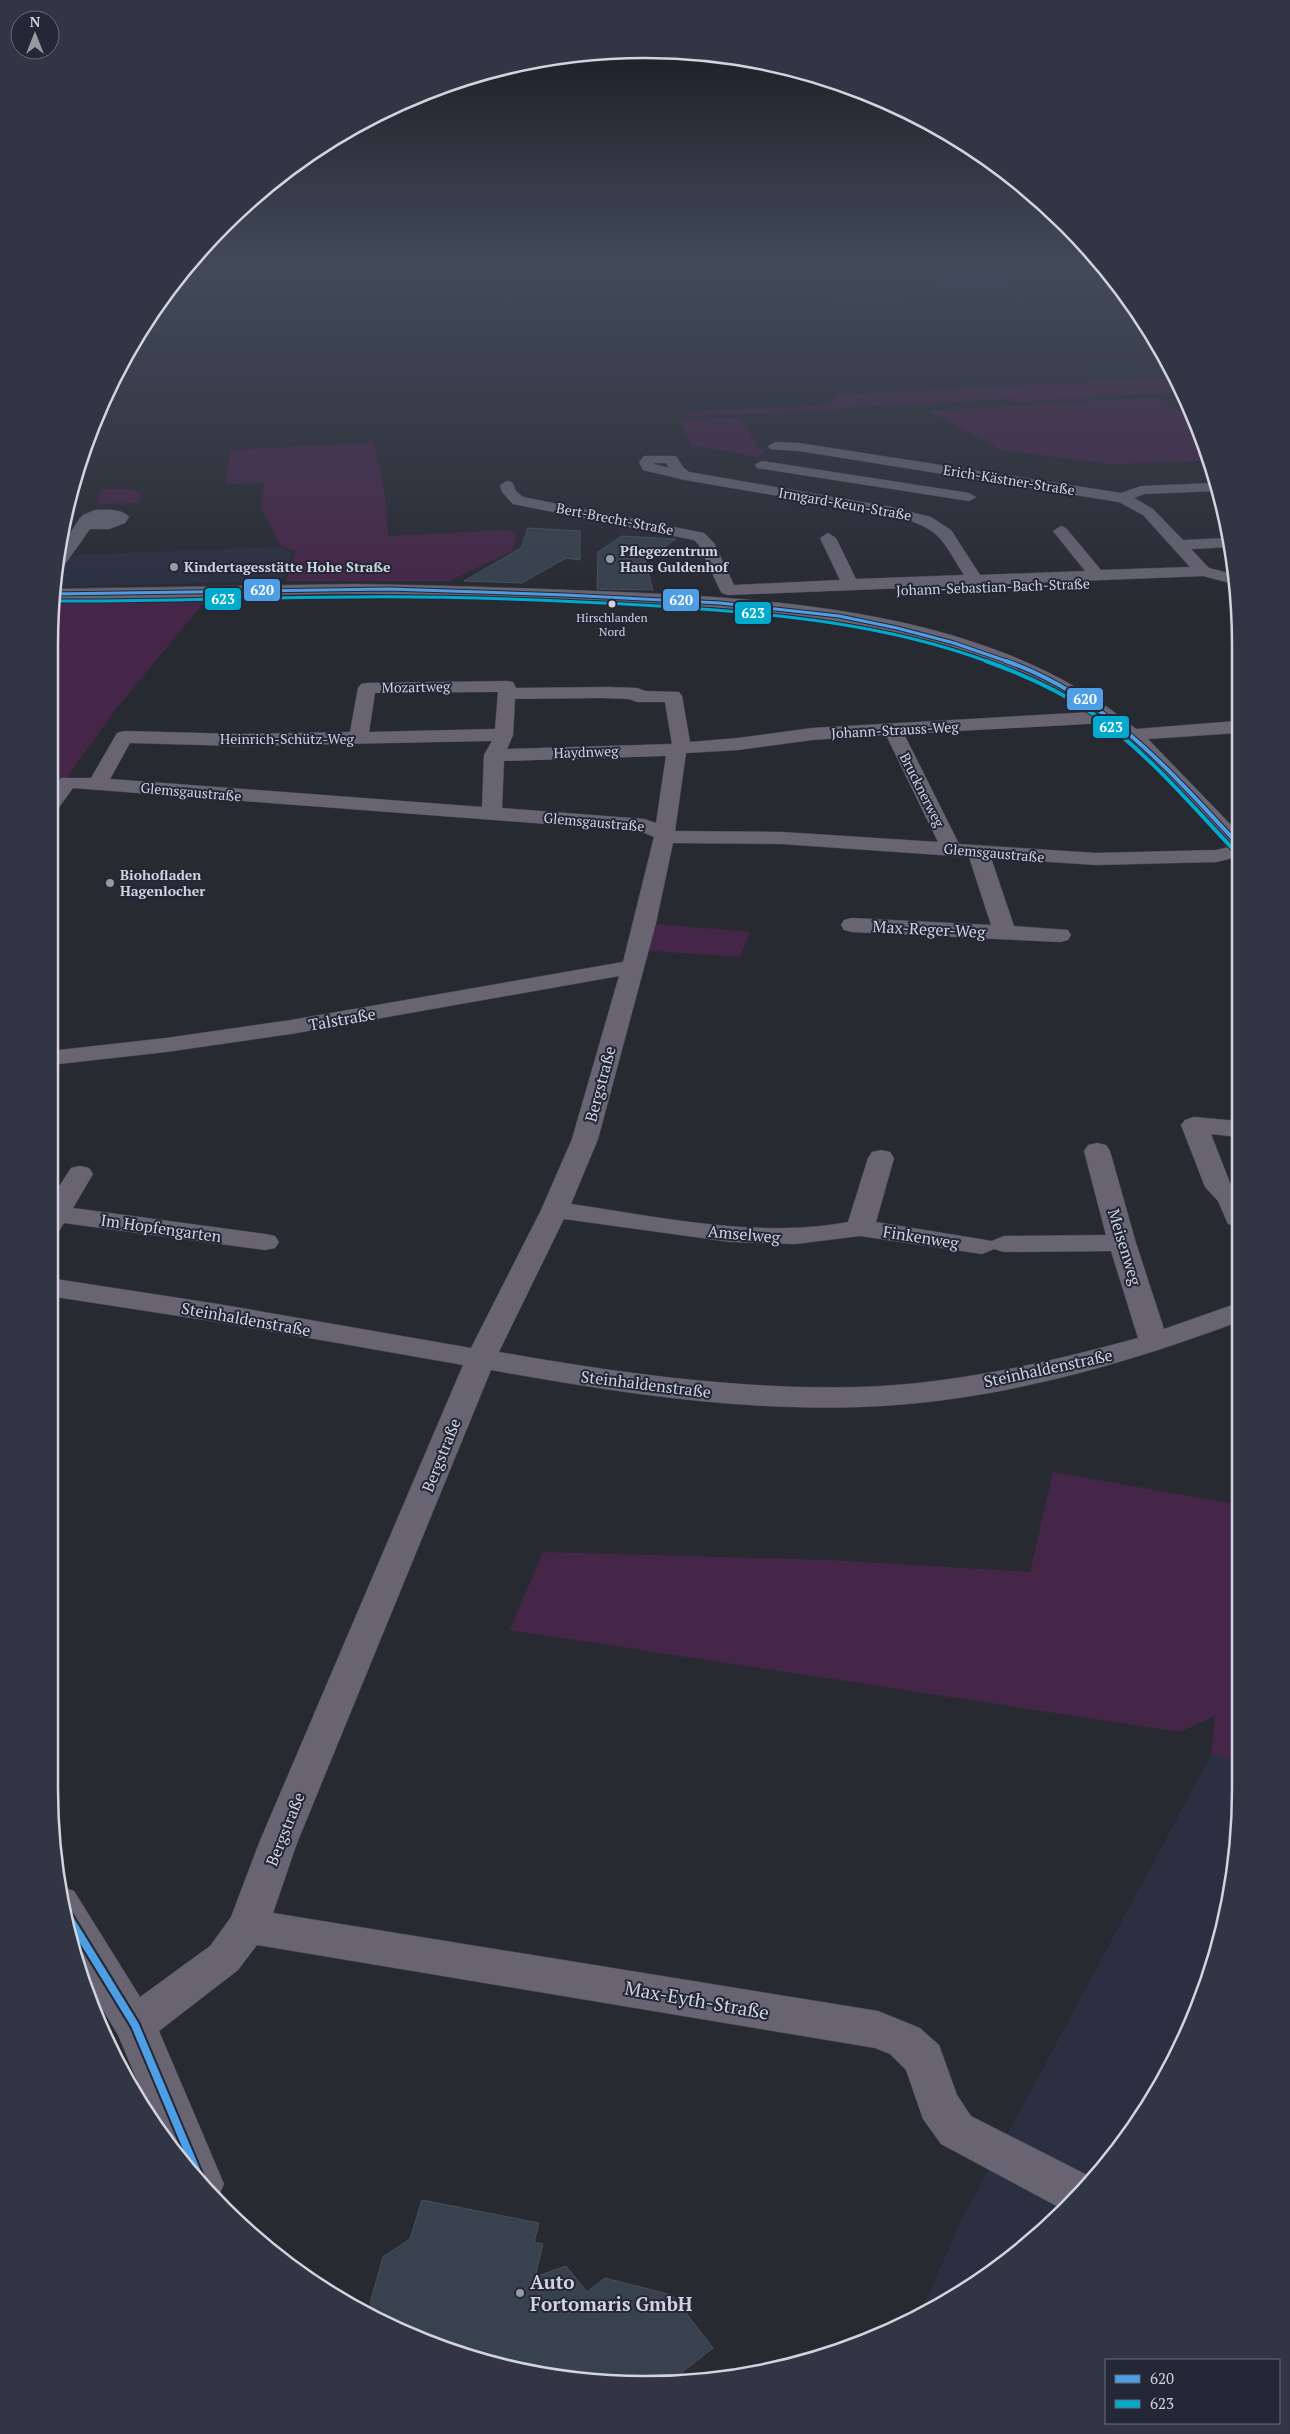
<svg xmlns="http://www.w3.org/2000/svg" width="1290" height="2434" viewBox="0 0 1290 2434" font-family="'PT Serif',serif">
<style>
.built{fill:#2b2f42}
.green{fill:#462648}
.building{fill:#37424e;stroke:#4c4f56}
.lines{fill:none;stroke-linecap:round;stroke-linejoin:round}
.minor-casing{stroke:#44464d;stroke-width:1}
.minor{fill:#686472;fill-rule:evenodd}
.bus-1-far2-casing{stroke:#242736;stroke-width:5}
.bus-1-far1-casing{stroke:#242736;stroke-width:6}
.bus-1-casing{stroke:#242736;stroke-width:12}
.bus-2-far1-casing{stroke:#242736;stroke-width:5}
.bus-2-casing{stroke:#242736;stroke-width:6}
.bus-1-far2{stroke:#4d9ee5;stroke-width:3}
.bus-1-far1{stroke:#4d9ee5;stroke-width:4}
.bus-1{stroke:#4d9ee5;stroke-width:8}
.bus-2-far1{stroke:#00a9ce;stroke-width:3}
.bus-2{stroke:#00a9ce;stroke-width:4}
.poi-dot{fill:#9698a2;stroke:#242736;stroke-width:2}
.bus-dot{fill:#d1d4de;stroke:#242736;stroke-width:2}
.labels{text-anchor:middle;stroke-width:4;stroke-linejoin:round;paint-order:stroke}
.far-bus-label{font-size:12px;fill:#d1d4de;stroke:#242736}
.far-street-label{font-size:14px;fill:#d1d4de;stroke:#242736}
.far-poi-label{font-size:14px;font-weight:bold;fill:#d1d4de;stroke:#242736;text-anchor:start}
.street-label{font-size:16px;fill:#d1d4de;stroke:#242736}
.near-street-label{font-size:19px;fill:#d1d4de;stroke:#242736}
.near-poi-label{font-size:19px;font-weight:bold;fill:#d1d4de;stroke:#242736;text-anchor:start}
.rim{fill:none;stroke:#d1d4de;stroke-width:2.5}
.line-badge{stroke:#242736;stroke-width:2}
.badge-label{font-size:14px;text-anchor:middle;font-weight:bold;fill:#fff}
</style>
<rect width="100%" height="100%" fill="#282a32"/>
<path class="built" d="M278 547 292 553 282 581 53 587 55 579 70 555Z
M1211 1755 1240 1760V1828L1221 1943 1180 2053 1118 2152 1038 2237 976 2285 920 2315 961 2221Z"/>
<path class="green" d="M894 263H1000L1009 282 1000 290 831 300 944 289Z
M1143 379H1174L1182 392 1016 402 1013 399 838 408 839 411 687 416 686 412 828 405 838 395Z
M1157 397 1198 424 1208 461 1110 464 1002 450 929 411Z
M741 418 758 449H766L759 457 691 445 680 420Z
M374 443 384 486 388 536 504 530 517 533 512 551 449 581H286L296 551 281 546 261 508 264 483 226 484 230 450Z
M101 489H129L142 492 139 503 97 504Z
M206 600 116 709 50 801V603Z
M645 923 750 932 740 957 638 950Z
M1053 1472 1239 1505 1240 1760 1211 1755 1215 1716 1180 1732 510 1630 543 1552 829 1560 1030 1572Z"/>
<path class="building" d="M528 528 580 531V560L566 558 522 583 464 581 521 548Z
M622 536 676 539 645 560 653 590 597 589 598 552Z
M422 2200 539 2223 534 2242 543 2244 535 2277 566 2266 587 2292 605 2278 672 2295 713 2348 667 2384H606L491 2365 417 2340 379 2320 370 2303 383 2257 410 2239Z"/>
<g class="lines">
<defs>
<path id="minor" d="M775 442 799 443 1121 493 1141 486 1214 483 1215 491 1144 494 1134 498 1153 509 1183 540 1228 538 1231 547 1191 549 1209 568 1232 574 1234 577 1232 580 1226 582 1203 576 728 595 722 593 720 590 699 545 694 540 513 504 502 492 500 485 507 481 512 482 516 491 523 497 704 533 714 543 734 585 840 580 820 538 828 533 836 538 856 579 964 575C939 534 939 528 890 515L685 480 643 470 639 462 644 456H676L684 468 689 472 891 507 931 517 951 530 980 575 1085 571 1053 531 1061 526 1066 528 1101 570 1190 567 1143 515 1119 502 799 451 770 449 768 446ZM654 463H666L669 468 654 464Z
M762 461 969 493 976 497 969 501 757 468 755 465Z
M95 510C106 510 121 508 129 517L125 523 109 529H90L63 567 56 569 59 550 80 518 83 515Z
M356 584C436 585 516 588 595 591 775 598 992 609 1136 729L1237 721V733L1148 739 1237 831V857L1216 862 1096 865 991 858 1014 926 1068 930 1071 935 1068 940 1060 942 852 932 844 930 841 925 844 920 852 918 991 925 969 857 782 844 673 843 656 923 598 1139 571 1204C660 1217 759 1239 848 1222L868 1158 872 1152 881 1150 890 1152 894 1158 876 1222 992 1241 1004 1236 1106 1235 1084 1151 1088 1145 1097 1143 1106 1145 1110 1151 1136 1243 1164 1329 1238 1303V1322C1118 1367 988 1403 859 1407 735 1411 613 1392 491 1370L297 1843 273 1913 878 2011 920 2028 939 2045 957 2095 971 2116 1093 2178 1064 2210 941 2144 923 2119 906 2070 890 2054 875 2048 257 1945 238 1970 159 2031 224 2184 217 2200 172 2152 158 2130 118 2035 76 1965 60 1905V1886L74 1891 140 1997 210 1946 231 1917 259 1843 463 1365 218 1322 49 1296V1278L218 1304 471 1348 541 1210 572 1139 619 976 291 1034 166 1052 50 1065V1051L166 1038 291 1020 623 962 654 837 640 831 73 788 57 810 50 812V793L61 778H91L117 733 124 731 239 734 350 732 358 688 361 684 367 683 507 681 513 682 516 688 608 687 637 688 645 691 679 692 682 696 690 742 738 738 812 728 1092 712C978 630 796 611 658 604 545 598 431 593 317 594 229 595 140 603 51 599L53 589ZM498 692 495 729 369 732 375 693ZM602 698 629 699 637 702H665L672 744 507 749 513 735 515 699ZM1106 723 1150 762 1229 847 1216 850 1096 853 959 844 904 734ZM886 735 938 842 782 832 675 831 686 753 738 750 812 740ZM492 741 484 755 482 807 110 779 130 743 239 746ZM666 756 656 823 644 819 502 808 504 761ZM564 1219 731 1242 795 1244 860 1236 982 1254 994 1249 1004 1252 1111 1251 1138 1338C1047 1363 953 1384 859 1387 738 1390 618 1373 499 1352Z
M1194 1117 1238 1121V1137L1211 1134 1230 1183 1238 1190V1226L1228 1224 1218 1201 1205 1187 1181 1125 1185 1120Z
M80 1166 89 1168 93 1174 73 1208 265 1234 275 1236 279 1242 275 1248 265 1250 64 1223 59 1231 49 1233V1202L71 1168Z"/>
</defs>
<use href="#minor" class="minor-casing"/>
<use href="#minor" class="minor"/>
<defs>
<path id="bus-1-far2" d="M52 594 389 589 566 595 720 603 839 616 897 628 954 643 1009 662"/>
<path id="bus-1-far1" d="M1006 661C1103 695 1169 769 1237 843"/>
<path id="bus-1" d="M60 1903 135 2025 202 2184"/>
<path id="bus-2-far1" d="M52 601C153 602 254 597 355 597 456 596 558 600 659 606 770 613 884 623 989 662"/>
<path id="bus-2" d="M986 661C1022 674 1057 689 1089 711 1143 748 1187 800 1232 848"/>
</defs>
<use href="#bus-1-far2" class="bus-1-far2-casing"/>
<use href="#bus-1-far1" class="bus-1-far1-casing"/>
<use href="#bus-1" class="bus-1-casing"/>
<use href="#bus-2-far1" class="bus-2-far1-casing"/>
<use href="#bus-2" class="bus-2-casing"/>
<use href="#bus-1-far2" class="bus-1-far2"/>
<use href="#bus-1-far1" class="bus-1-far1"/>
<use href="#bus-1" class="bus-1"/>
<use href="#bus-2-far1" class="bus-2-far1"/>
<use href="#bus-2" class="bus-2"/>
</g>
<linearGradient id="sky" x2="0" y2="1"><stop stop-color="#16171c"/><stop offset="0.44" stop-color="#424a5a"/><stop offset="1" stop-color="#424a5a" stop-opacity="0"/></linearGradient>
<rect width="1290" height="604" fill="url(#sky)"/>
<g class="poi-dot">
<circle cx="610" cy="559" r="5"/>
<circle cx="174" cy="567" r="5"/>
<circle cx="110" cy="883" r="5"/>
<circle cx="520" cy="2293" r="5"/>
</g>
<circle class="bus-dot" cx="612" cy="604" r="4.5"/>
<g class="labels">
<g class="far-bus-label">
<text x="612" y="622">Hirschlanden<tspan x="612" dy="14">Nord</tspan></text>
</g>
<g class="far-street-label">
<text transform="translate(1009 480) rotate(9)" y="5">Erich-Kästner-Straße</text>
<text transform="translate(845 504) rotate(10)" y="5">Irmgard-Keun-Straße</text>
<text transform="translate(615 519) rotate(11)" y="5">Bert-Brecht-Straße</text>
<text transform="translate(993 587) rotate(-2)" y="5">Johann-Sebastian-Bach-Straße</text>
<text transform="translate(416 687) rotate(-1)" y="5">Mozartweg</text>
<text transform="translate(895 730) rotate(-3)" y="5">Johann-Strauss-Weg</text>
<text x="287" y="744">Heinrich-Schütz-Weg</text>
<text transform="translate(586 752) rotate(-2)" y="5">Haydnweg</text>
<text transform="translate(922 790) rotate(63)" y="5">Brucknerweg</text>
<text transform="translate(191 792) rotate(5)" y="5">Glemsgaustraße</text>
<text transform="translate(594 822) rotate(5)" y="5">Glemsgaustraße</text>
<text transform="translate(994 853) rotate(5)" y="5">Glemsgaustraße</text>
</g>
<g class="far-poi-label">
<text x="620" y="556">Pflegezentrum<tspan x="620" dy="16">Haus Guldenhof</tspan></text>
<text x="184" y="572">Kindertagesstätte Hohe Straße</text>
<text x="120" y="880">Biohofladen<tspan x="120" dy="16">Hagenlocher</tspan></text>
</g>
<g class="street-label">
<text transform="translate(929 929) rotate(3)" y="6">Max-Reger-Weg</text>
<text transform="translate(342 1019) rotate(-10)" y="6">Talstraße</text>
<text transform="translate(600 1084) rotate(-75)" y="6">Bergstraße</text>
<text transform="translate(161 1228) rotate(8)" y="6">Im Hopfengarten</text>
<text transform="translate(744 1234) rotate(5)" y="6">Amselweg</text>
<text transform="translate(921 1237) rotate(9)" y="6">Finkenweg</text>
<text transform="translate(1125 1247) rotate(73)" y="6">Meisenweg</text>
<text transform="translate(246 1319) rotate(10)" y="6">Steinhaldenstraße</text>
<text transform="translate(1048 1368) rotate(-12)" y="6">Steinhaldenstraße</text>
<text transform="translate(646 1384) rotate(7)" y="6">Steinhaldenstraße</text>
<text transform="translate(441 1455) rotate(-68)" y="6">Bergstraße</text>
<text transform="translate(285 1829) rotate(-68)" y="6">Bergstraße</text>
</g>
<g class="near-street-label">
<text transform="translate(697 2000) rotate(10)" y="7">Max-Eyth-Straße</text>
</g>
<g class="near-poi-label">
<text x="530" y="2289">Auto<tspan x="530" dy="22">Fortomaris GmbH</tspan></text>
</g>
</g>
<path d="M0 0H1290V2434H0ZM645 58H645A587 587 0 0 1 1232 645V1789A587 587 0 0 1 645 2376H645A587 587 0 0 1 58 1789V645A587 587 0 0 1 645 58Z" fill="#323543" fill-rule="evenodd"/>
<path class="rim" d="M645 58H645A587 587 0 0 1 1232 645V1789A587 587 0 0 1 645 2376H645A587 587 0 0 1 58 1789V645A587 587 0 0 1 645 58Z"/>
<g class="line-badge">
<rect x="243" y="578" width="38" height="24" rx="5" fill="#4d9ee5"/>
<rect x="204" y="587" width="38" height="24" rx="5" fill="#00a9ce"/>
<rect x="662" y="588" width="38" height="24" rx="5" fill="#4d9ee5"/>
<rect x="734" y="601" width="38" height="24" rx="5" fill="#00a9ce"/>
<rect x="1066" y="687" width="38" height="24" rx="5" fill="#4d9ee5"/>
<rect x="1092" y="715" width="38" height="24" rx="5" fill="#00a9ce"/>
</g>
<g class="badge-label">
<text x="262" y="595">620</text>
<text x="223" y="604">623</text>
<text x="681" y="605">620</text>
<text x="753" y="618">623</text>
<text x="1085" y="704">620</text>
<text x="1111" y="732">623</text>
</g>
<rect x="1105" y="2359" width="175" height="65" fill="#242736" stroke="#696c79"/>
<rect x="1115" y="2375" width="25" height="8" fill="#4d9ee5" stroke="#696c79"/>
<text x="1150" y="2384" font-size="15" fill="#d1d4de">620</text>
<rect x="1115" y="2400" width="25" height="8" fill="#00a9ce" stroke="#696c79"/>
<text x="1150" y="2409" font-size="15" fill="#d1d4de">623</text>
<g transform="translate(35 35)"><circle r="24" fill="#242736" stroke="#696c79"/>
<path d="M0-4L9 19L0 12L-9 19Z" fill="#9698a2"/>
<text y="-8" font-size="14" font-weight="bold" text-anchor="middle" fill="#d1d4de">N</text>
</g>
</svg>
